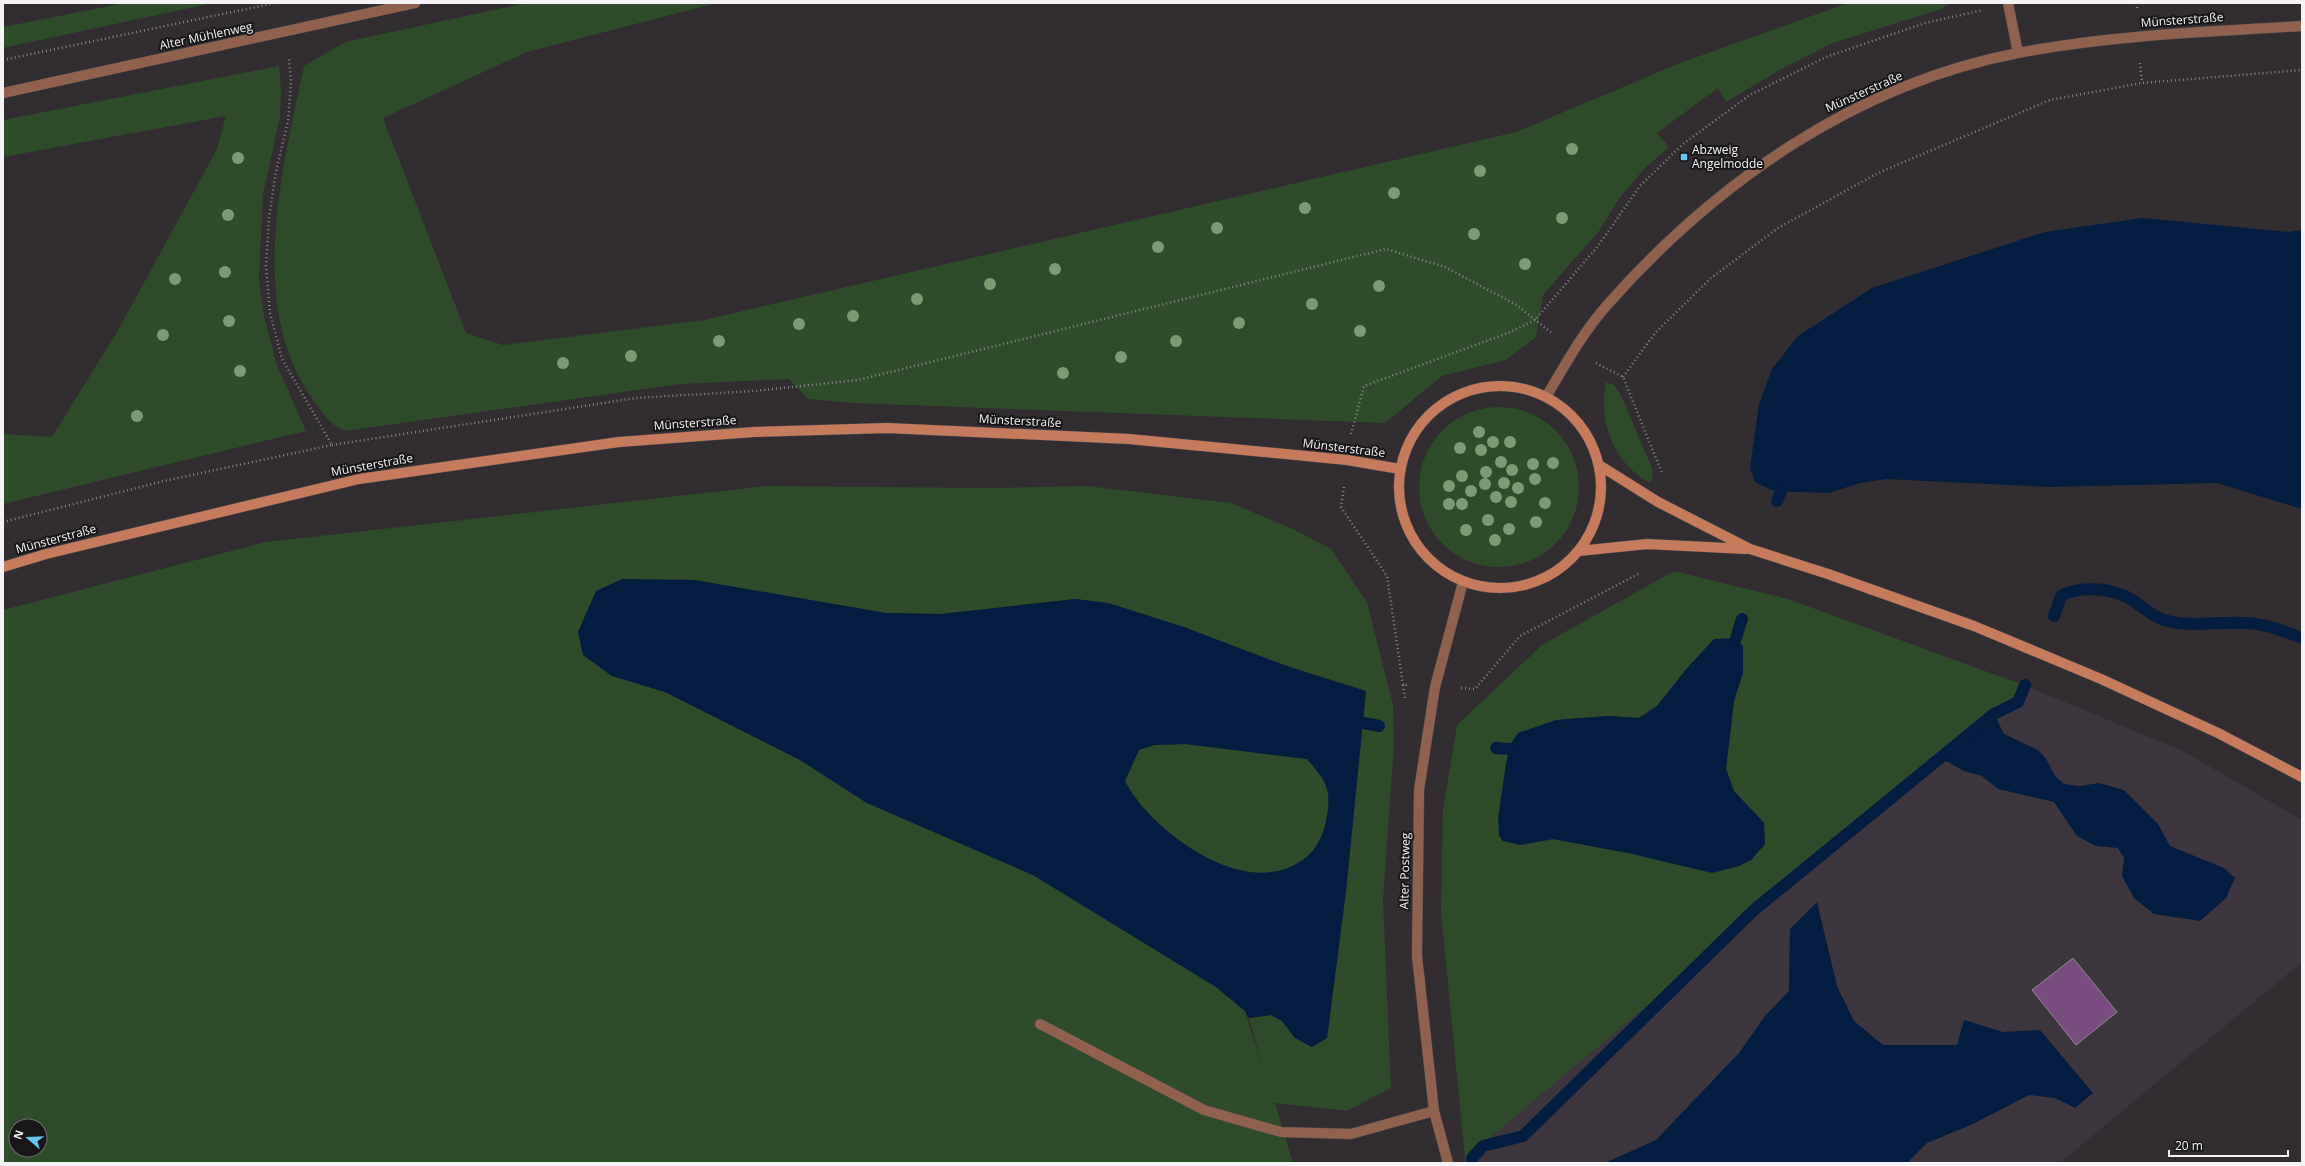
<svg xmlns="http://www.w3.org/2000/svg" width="2305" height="1166" viewBox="0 0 2305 1166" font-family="'Open Sans',sans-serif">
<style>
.built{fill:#3e363f}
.green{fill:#2f4c2a;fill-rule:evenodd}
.water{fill:#021d40;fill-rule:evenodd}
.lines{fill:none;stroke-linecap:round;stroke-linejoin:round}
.stream{stroke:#021d40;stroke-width:12}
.building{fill:#794d7f;stroke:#8c878c}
.service-casing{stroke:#4c494c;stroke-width:11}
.minor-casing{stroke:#4c494c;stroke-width:11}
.tertiary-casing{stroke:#4c494c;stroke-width:11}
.secondary-casing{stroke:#4c494c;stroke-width:11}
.path{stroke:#898689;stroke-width:2.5;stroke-dasharray:1 3;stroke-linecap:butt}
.service{stroke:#90614d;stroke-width:10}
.minor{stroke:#90614d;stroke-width:10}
.tertiary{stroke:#90614d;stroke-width:10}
.secondary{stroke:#c67c5c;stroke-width:10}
.tree{fill:#7a9c72}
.poi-dot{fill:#6ac3f1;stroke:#181618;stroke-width:1.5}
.labels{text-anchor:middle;stroke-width:4;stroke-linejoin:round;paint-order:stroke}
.street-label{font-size:12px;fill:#f5f3f5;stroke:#181618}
.poi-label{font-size:12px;fill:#f5f3f5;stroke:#181618;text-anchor:start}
</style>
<rect width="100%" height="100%" fill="#312d31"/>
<path class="built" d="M2026 686 2183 751 2302 820V962L2060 1163H1466L1465 1159Z"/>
<path class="green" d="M125 3H213L3 48V27Z
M526 3H717L527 52 383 118 466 333 503 345 704 320 1516 132 1680 63 1848 3H1951L1941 9 1833 43 1778 71 1726 102 1718 88 1657 133 1669 147 1644 169 1621 196 1599 231 1543 295 1536 337 1506 360 1442 376 1385 423 853 403 808 399 789 379 680 384 345 431C328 424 323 412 312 398 246 305 283 168 304 66L345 42Z
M279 66 281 89 280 117 263 195 259 279 264 316 277 365 306 431 3 504V434L52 437 117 332 217 149 226 116 3 157V120Z
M1606 382 1614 385 1621 395 1651 466 1653 476 1650 483C1614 464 1598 422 1606 382Z
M1419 487a80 80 0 1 1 160 0a80 80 0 1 1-160 0Z
M766 486 987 488 1087 486 1231 503 1293 529 1331 549 1367 602 1393 705 1394 745 1383 900 1391 1088 1347 1111 1275 1103 1293 1163H3V610L266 542ZM682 579 886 613 941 614 1075 599 1108 603 1184 627 1251 654 1366 691 1346 891 1327 1038 1312 1047 1295 1038 1282 1021 1271 1015 1249 1018 1264 1071 1245 1011 1216 987 1033 875 867 803 800 760 665 692 612 676 583 655 578 632 596 591ZM16 1126H40V1150H16Z
M1674 571 1788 599 2026 686 1465 1159 1441 911 1443 809 1457 725 1542 645ZM1688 667 1743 673 1734 701 1726 769 1734 791 1764 823 1765 844 1751 860 1739 866 1628 853 1553 839 1520 845 1498 819 1509 749 1556 720 1608 716 1639 718 1657 706Z
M1185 744 1307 759C1328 783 1332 790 1326 822 1321 841 1315 853 1298 863 1251 892 1189 852 1154 819 1148 813 1140 807 1135 799 1131 794 1128 787 1125 781L1139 750 1154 745Z"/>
<path class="water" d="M2143 218 2289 232 2302 230V509L2217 483 2049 487 1886 479 1860 483 1829 493 1774 491 1755 482 1750 468 1759 404 1772 369 1798 336 1872 288 2045 232Z
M622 579 695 580 886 613 941 614 1075 599 1108 603 1184 627 1292 668 1366 691 1346 891 1327 1038 1312 1047 1295 1038 1282 1021 1271 1015 1249 1018 1245 1011 1216 987 1033 875 867 803 800 760 665 692 612 676 583 655 578 632 596 591ZM1185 744 1307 759C1328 783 1332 790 1326 822 1321 841 1315 853 1298 863 1241 898 1151 831 1125 781L1139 750 1154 745Z
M1736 638 1743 646V673L1734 701 1726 769 1734 791 1764 823 1765 844 1751 860 1739 866 1712 873 1628 853 1553 839 1520 845 1503 841 1499 836 1498 819 1506 763 1511 743 1518 733 1556 720 1608 716 1639 718 1657 706 1688 667 1714 639Z
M1994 714 2004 734 2038 750 2046 759 2055 776 2064 784 2079 786 2099 783 2124 790 2158 824 2170 846 2224 868 2235 878 2226 898 2200 921 2154 914 2134 898 2122 876 2124 858 2118 848 2096 846 2077 836 2054 802 1998 789 1982 776 1964 771 1941 758Z
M1817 902 1837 986 1854 1021 1883 1045H1957L1964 1020 2003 1032 2040 1030 2093 1093 2075 1108 2055 1098 2029 1095 1973 1124 1927 1143 1907 1163H1605L1656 1140 1739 1053 1765 1016 1789 991 1790 929Z"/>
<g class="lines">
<path class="stream" d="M1777 501 1781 492
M2054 616 2061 596C2078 586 2107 588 2125 596 2139 602 2150 616 2164 620 2190 628 2219 621 2246 623 2266 624 2284 631 2302 638
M1736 638 1742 619
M1364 723 1379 726
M1496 748 1509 749
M1472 1158 1483 1146 1523 1136 1754 910 1994 714 2018 702 2025 685"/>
</g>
<path class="building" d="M2073 958 2117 1012 2076 1045 2032 990Z"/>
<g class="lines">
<defs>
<path id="service" d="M1040 1024 1204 1110 1281 1132 1351 1134 1434 1111"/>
<path id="minor" d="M1448 1163 1434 1111 1417 956 1419 790 1435 687 1463 582"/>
<path id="tertiary" d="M2008 3 2018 53
M3 93 415 3
M1546 397C1565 365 1583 332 1608 304 1716 182 1856 84 2018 53 2112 35 2207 32 2302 26"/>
<path id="secondary" d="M1399 487a101 101 0 1 1 202 0a101 101 0 1 1-202 0Z
M1599 465 1658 502 1750 549 1828 574 1974 626 2101 679 2218 733 2302 777
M1579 551 1647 544 1746 549
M3 567 46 554 359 479 619 442 754 432 887 428 1129 439 1347 460 1400 469"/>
</defs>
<use href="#service" class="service-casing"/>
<use href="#minor" class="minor-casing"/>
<use href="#tertiary" class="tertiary-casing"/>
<use href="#secondary" class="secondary-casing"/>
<path class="path" d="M2137 3V10
M3 60 275 3
M2140 63 2142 83
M1596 363 1623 377 1662 473
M1623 377 1655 333 1711 278 1778 228 1878 173 2050 100 2142 83 2302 70
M1351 434 1364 386 1508 333 1535 320 1598 246 1640 186 1683 144 1750 95 1826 57 1925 23 1983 10
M332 445 636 398 754 391 858 380 1386 249 1445 267 1515 304 1553 334
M1344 487 1341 507 1387 576 1403 685H1408
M3 522 164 481 332 445 282 359 270 313 266 266 269 218 276 171 288 121 291 82 289 58
M1403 685 1405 698
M1461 688 1475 689 1520 636 1640 573"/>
<use href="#service" class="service"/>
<use href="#minor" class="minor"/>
<use href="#tertiary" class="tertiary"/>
<use href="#secondary" class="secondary"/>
</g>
<g class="tree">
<circle cx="1572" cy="149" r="6"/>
<circle cx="238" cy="158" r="6"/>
<circle cx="1480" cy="171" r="6"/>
<circle cx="1394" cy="193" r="6"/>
<circle cx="1305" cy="208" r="6"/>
<circle cx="228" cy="215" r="6"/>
<circle cx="1562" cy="218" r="6"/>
<circle cx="1217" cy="228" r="6"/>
<circle cx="1474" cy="234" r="6"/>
<circle cx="1158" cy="247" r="6"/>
<circle cx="1525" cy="264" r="6"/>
<circle cx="1055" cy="269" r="6"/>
<circle cx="225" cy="272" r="6"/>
<circle cx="175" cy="279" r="6"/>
<circle cx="990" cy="284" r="6"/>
<circle cx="1379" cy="286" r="6"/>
<circle cx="917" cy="299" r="6"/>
<circle cx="1312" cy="304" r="6"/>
<circle cx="853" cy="316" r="6"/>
<circle cx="229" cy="321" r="6"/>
<circle cx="1239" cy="323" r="6"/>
<circle cx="799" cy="324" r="6"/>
<circle cx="1360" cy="331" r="6"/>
<circle cx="163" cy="335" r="6"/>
<circle cx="719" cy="341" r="6"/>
<circle cx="1176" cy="341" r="6"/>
<circle cx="631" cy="356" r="6"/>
<circle cx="1121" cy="357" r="6"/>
<circle cx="563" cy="363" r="6"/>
<circle cx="240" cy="371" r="6"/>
<circle cx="1063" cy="373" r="6"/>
<circle cx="137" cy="416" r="6"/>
<circle cx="1479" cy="432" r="6"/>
<circle cx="1493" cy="442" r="6"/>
<circle cx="1510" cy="442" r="6"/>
<circle cx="1460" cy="448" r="6"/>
<circle cx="1481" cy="450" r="6"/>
<circle cx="1501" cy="462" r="6"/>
<circle cx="1553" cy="463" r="6"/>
<circle cx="1533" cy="464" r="6"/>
<circle cx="1512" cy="470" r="6"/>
<circle cx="1486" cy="472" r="6"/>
<circle cx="1462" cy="476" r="6"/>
<circle cx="1535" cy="479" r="6"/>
<circle cx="1504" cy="483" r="6"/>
<circle cx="1485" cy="484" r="6"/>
<circle cx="1449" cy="486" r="6"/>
<circle cx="1518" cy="488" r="6"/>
<circle cx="1471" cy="491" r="6"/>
<circle cx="1496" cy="497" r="6"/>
<circle cx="1511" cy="502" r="6"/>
<circle cx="1545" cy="503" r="6"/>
<circle cx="1449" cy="504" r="6"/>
<circle cx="1462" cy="504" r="6"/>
<circle cx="1488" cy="520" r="6"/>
<circle cx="1536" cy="522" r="6"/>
<circle cx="1509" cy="529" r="6"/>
<circle cx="1466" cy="530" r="6"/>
<circle cx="1495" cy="540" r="6"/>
</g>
<rect class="poi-dot" x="1680" y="153" width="8" height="8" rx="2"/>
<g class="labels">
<g class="street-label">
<text transform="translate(2182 20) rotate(-4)" y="4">Münsterstraße</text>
<text transform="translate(206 36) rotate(-12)" y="4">Alter Mühlenweg</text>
<text transform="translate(1864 92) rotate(-24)" y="4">Münsterstraße</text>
<text transform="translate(1020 421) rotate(3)" y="4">Münsterstraße</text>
<text transform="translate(695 423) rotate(-4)" y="4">Münsterstraße</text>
<text transform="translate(1344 448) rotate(7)" y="4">Münsterstraße</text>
<text transform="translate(372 465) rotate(-10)" y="4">Münsterstraße</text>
<text transform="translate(56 539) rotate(-15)" y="4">Münsterstraße</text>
<text transform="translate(1405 871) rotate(-89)" y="4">Alter Postweg</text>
</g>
<g class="poi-label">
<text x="1692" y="154">Abzweig<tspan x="1692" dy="14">Angelmodde</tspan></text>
</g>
</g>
<rect width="2305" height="1166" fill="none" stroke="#f5f3f5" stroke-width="8"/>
<g transform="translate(28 1138) rotate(289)"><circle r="19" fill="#181618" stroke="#706e70"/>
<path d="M0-3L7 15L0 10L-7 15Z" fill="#6ac3f1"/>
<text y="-6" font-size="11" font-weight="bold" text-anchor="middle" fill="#f5f3f5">N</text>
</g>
<path d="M2169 1150v6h119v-6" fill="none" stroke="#f5f3f5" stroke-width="2"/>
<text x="2175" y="1150" font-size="12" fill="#f5f3f5" stroke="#181618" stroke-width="3" paint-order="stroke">20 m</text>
</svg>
